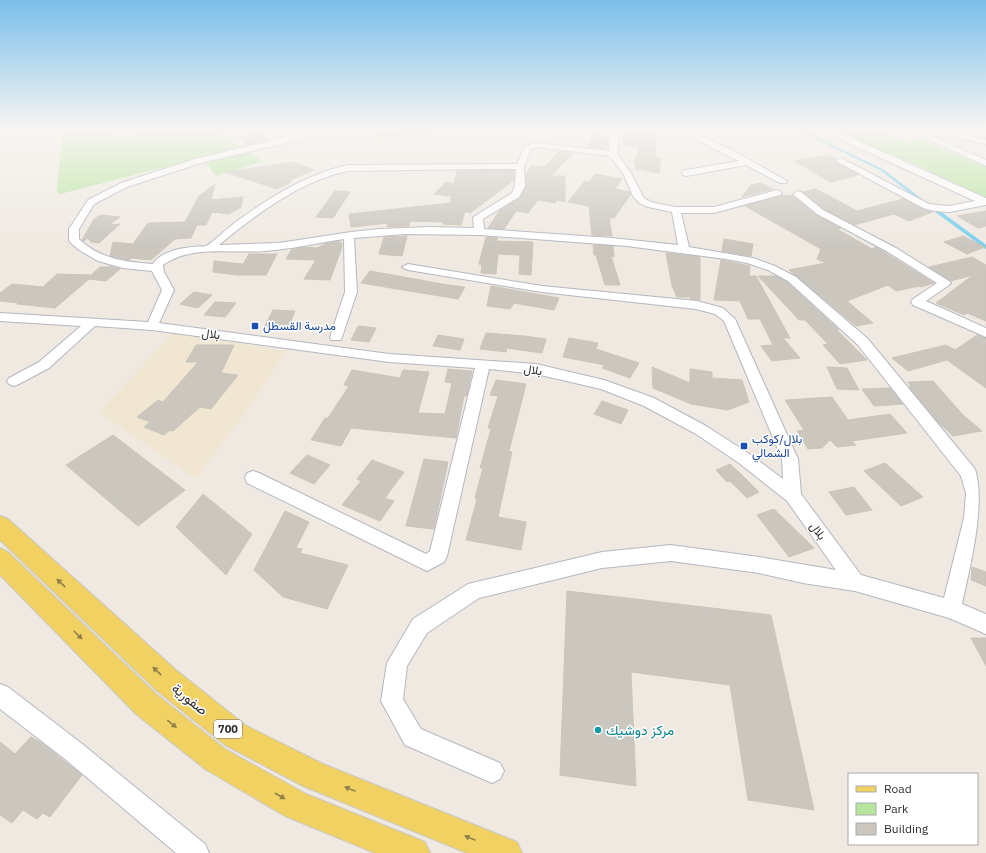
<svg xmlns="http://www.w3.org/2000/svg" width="986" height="853" viewBox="0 0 986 853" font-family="'IBM Plex Sans',Vazirmatn,sans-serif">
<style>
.education{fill:#f0e6d1}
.green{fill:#b6e59e}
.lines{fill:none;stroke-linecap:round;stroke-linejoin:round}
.stream-far1{stroke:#75cff0;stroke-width:2.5}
.stream{stroke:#75cff0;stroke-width:3.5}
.building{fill:#cbc7bf;stroke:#cbc5ba}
.minor-casing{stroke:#b4b7c1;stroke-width:2}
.major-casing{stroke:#c9c9c9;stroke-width:2}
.minor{fill:#fff;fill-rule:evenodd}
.major{fill:#f2d163;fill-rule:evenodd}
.oneway{fill:#908048}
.transit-dot{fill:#1a4fb4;stroke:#fff;stroke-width:1.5}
.culture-dot{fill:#0f9aa8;stroke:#fff;stroke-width:1.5}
.labels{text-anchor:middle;stroke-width:3;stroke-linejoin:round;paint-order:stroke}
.shield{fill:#fff;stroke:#6d6d6d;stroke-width:1}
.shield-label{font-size:11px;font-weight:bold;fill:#2e2e2e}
.transit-label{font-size:12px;fill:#164399;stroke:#fff;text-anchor:start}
.street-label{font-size:12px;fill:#2e2e2e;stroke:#fff}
.near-street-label{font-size:14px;fill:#2e2e2e;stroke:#fff}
.near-culture-label{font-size:14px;fill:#0d838f;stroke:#fff;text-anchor:start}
</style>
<rect width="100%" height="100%" fill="#efe9e1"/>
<path class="education" d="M173 333 286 351 253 402 196 479 99 412Z"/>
<path class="green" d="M63 128H114L112 139 175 128H209L263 161 216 176 204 160 157 169 60 194 57 191Z
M377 128H437L438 130 377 140Z
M871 129 907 143 920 139 986 167V199L917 165 835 132Z"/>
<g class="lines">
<path class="stream-far1" d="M796 128 882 170 925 203
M932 208 938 212"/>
<path class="stream" d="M937 211 986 247"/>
</g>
<path class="building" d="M626 129 637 130V134L656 136 655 157 661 158 659 173 636 169 634 162 640 147 623 145Z
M258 132 268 140 247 145 238 137Z
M592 135 608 136V146L604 149 588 147Z
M560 151 573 153 551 176H565V202L557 200 555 203 538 200 528 213 516 211 504 229 488 228 500 210 520 198 526 187V174L531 166 544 167Z
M828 155 836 159 835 161V162L859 175 831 182 794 161Z
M295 162 314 170 288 181 291 182 277 189 225 172Z
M514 170V180L470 213 465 211 461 225 443 224V222L410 221 409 226 387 227 388 223 351 227 349 214 451 203V196L434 194 446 182 454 184 457 171Z
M595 174 622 179 615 189 630 192 631 194 614 218H609L612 236 592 235 589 206 568 202 585 181 589 182Z
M761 183 773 189 742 197 751 185Z
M215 184 211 200 243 197 241 207 229 214 212 212 206 225H197L191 238 175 239 151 260 132 258 129 260 110 256 113 242 133 244 148 223 185 222 199 196Z
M816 189 857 211 903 199 922 209 932 212 909 221 894 214 854 225 824 209 803 192Z
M335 191 350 192 333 218 316 217Z
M782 195 785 196 792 195 816 215 841 228 837 229 872 249 876 247 934 283 921 287 919 286 896 291 888 285 847 301 873 323 856 326 789 270 826 263 817 259 821 249 745 206Z
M986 211V226L978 228 957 216Z
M101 215 120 217 109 225 120 224 99 243 91 242 88 238 84 241 82 240 94 219Z
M407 236 402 256 379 254 384 237Z
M963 236 985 247 967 254 944 242Z
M486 237 498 238 496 241 533 242 531 275 519 274 520 255 498 254 496 274 481 273 482 263 481 265 479 264Z
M724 239 753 244 751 256 722 251Z
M338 241 342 243 341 250 330 280 304 279 316 260 286 259 292 249 304 247 317 248 325 244Z
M593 245 613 246 614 257 611 256 620 285H605L596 255H594Z
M666 253 700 257V300L690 299V297H677L672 286Z
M249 254H277L266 275H236L213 272 214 261 243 264Z
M972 257 986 265V321L967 313 964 315 936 303 973 275 951 281 929 267Z
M721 260 750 266 749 276H756L790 338H783L800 358 772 361 761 346 773 345 760 319H748L740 301 714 300Z
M109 266 120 269 106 281 89 279 55 308 17 304 19 303 0 301V293L12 284 43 287 57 274 91 275 100 267H108Z
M370 271 448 285 465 287 458 299 361 283Z
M758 276H776L787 282 839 330H837L867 360 840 364 823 345 828 344 805 320H799Z
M491 286 559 298 554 310 514 303 510 309 487 306Z
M194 292 212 295 198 308 180 304Z
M215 302 236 303 225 317 204 315Z
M273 310 295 311 289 326H265Z
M358 326 376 328 369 342 351 340Z
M486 333 524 336 546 339 542 353 507 348 506 352 480 349Z
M438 335 464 339 460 350 433 346Z
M977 335 986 338V388L947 360 908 371 892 358 946 345 955 350Z
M569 338 598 343 596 349 639 363 630 378 602 368 605 365 563 357Z
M196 345H234L221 373 238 375 211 409 200 407 173 431 170 430 164 435 144 427 150 422 137 417 158 400 163 402 198 362H186Z
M652 367 690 383V369L712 372V378L742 380 749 402 728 410 691 404 653 388Z
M827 367 847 368 859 390 837 389Z
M448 369 472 371 467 396H464L456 438 351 428 341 446 311 440 325 418H328L349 386 344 385 352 370 400 378 403 370 429 372 418 413 445 414 452 383 445 382Z
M496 380 526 384 509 451 512 452 498 517 526 522 521 550 466 540 477 499 475 498 483 468H480L491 429 488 428 498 396 490 395Z
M933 381 963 415 982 431 953 436 937 421 909 387H911L908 382Z
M890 388 903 404 874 406 862 389Z
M832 397 848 420 890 414 907 433 852 441 856 445 837 447 830 440 822 448 808 449 797 431 804 430 785 400Z
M602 401 628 410 621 424 594 414Z
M113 435 185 490 138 526 66 465Z
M307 455 330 465 314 484 290 473Z
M424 459 448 462 434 529 406 526Z
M372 460 404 472 385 498 394 501 380 521 342 505 361 481 357 479Z
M885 463 923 497 901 506 864 471Z
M730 464 742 475 759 492 747 498 730 481 727 482 716 470Z
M854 487 872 510 846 515 829 492Z
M203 494 252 534 226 575 176 527Z
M774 509 814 548 789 557 757 515Z
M285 511 309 522 296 548 302 549 300 553 348 565 327 609 283 597 254 570Z
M972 567 986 572V586L971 580Z
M567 591 771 615 814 810 748 800 730 685 631 672 636 786 560 775Z
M971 638H986V666Z
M31 737 43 744 82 775 50 817 43 813 37 819 23 810 12 823 0 815V742L15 754Z"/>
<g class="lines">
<defs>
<path id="minor" d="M324 128H332L329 133 201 163 127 187 94 204 79 229V239C100 259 125 262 153 264 160 252 180 248 193 247 197 246 202 247 206 246 211 244 230 226 237 221 271 197 306 174 348 165L517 164 525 146 536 143 609 151 610 128H618L619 135 617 154 631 173 642 195 645 199 654 203 676 207H714L777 190 780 191 782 193 780 195 714 213H681L689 247 753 258 775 266 796 277 868 339 975 469C986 504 970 567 962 604L986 614V634L949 618 855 591 803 583 759 573 671 561 602 568 479 598 427 633 407 666 403 699 421 729 500 763 504 771 500 779 492 783 405 745 381 701 387 663 413 619 468 584 602 552 671 545 759 557 836 570 787 501 739 463 696 434 644 406 601 389 536 374 489 369 447 556 444 562 427 571 247 483 245 478 247 473 253 471 259 473 426 554 430 551 475 368 389 362 152 330 95 326 49 368 19 384 14 386 9 384 7 381 9 378 39 362 81 326 0 321V313L148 322 162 290 152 271 123 268 98 261 79 250 70 242 69 240V229L88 200 121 183 195 159ZM537 147 610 156 623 173 633 196 639 203 648 207 672 212 678 245 612 238 484 229 483 219 519 197 525 186 524 167 531 149ZM481 169H516L515 186 512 193 475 216 473 218 474 228 430 227 380 229 351 232 279 243 219 245C255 215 302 180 348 171ZM405 234 480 235 627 246 726 259 747 263 768 270 788 281 858 345 961 476 966 493 964 518 944 598 861 575 801 494 798 459 735 319 723 308 697 301 542 286 408 264 402 267 408 270 542 292 696 309 715 314 724 321 782 459 783 479 751 455 706 426 654 398 604 380 536 364 389 354 159 323 174 290 164 272 163 265C192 244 232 254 265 251 292 249 318 243 344 239L345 292 330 337 331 340H341L357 292 354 238Z
M672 128H682L732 150 787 181 786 183H780L746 165 686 176 683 175 682 173 683 171 686 170 739 161Z
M815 128H826L834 130 986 198V205L949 212 934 211 923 208 836 161 840 158 843 159 929 204 949 206 975 201Z
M903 128H913L986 160V166Z
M928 128H941L986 140V144L929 130Z
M798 191 801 192 823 210 896 248 949 281 951 283 949 285 926 301 986 328V337L913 305 911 302 913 299 937 283 888 252 817 214 795 196 793 194Z
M0 684 8 687 81 743 205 844 209 853H176L65 759 0 709Z"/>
<path id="major" d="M0 516 8 519 176 670 245 725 323 764 517 842 522 853H467L303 786 225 745 156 690 0 540Z
M0 548 8 552 156 694 225 749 306 794 425 842 430 853H375L285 816 205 769 136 714 0 575Z"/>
</defs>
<use href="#minor" class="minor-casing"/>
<use href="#major" class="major-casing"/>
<use href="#minor" class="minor"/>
<use href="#major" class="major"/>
</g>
<defs><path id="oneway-solid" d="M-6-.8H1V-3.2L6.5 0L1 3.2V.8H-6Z"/></defs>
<g class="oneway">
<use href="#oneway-solid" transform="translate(61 583) rotate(-137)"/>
<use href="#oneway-solid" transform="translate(78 635) rotate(45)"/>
<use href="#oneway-solid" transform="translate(157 671) rotate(-137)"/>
<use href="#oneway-solid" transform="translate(172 724) rotate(39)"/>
<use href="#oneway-solid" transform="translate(350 789) rotate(-158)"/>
<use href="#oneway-solid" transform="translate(280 796) rotate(30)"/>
<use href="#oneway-solid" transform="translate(470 838) rotate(-158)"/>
</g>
<linearGradient id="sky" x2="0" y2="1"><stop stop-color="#7abfeb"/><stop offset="0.52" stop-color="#f8f5f2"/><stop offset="1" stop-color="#f8f5f2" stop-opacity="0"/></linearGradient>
<rect width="986" height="247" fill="url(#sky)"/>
<g class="transit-dot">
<rect x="251" y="322" width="8" height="8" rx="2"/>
<rect x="740" y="442" width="8" height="8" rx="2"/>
</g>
<circle class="culture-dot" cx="598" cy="730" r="4"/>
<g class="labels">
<rect class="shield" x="214" y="720" width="28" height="18" rx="3"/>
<g class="shield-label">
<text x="228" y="733">700</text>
</g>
<g class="transit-label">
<text x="263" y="330">مدرسة القسطل</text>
<text x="752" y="443">بلال/كوكب<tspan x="752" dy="14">الشمالي</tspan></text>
</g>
<g class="street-label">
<text transform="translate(211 334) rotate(8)" y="4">بلال</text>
<text transform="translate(533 370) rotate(9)" y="4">بلال</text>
<text transform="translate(818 531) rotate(54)" y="4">بلال</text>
</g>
<g class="near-street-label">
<text transform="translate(190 699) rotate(39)" y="5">صفورية</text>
</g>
<g class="near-culture-label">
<text x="606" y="735">مركز دوشيك</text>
</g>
</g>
<rect x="848" y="773" width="130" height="72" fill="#ffffff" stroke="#ababab"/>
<rect x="856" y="786" width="20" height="6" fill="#f2d163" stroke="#ababab"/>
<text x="884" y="793" font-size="12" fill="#2e2e2e">Road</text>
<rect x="856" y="803" width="20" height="12" fill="#b6e59e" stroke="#ababab"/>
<text x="884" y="813" font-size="12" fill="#2e2e2e">Park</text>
<rect x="856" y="823" width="20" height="12" fill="#cbc7bf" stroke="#ababab"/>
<text x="884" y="833" font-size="12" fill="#2e2e2e">Building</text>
</svg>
